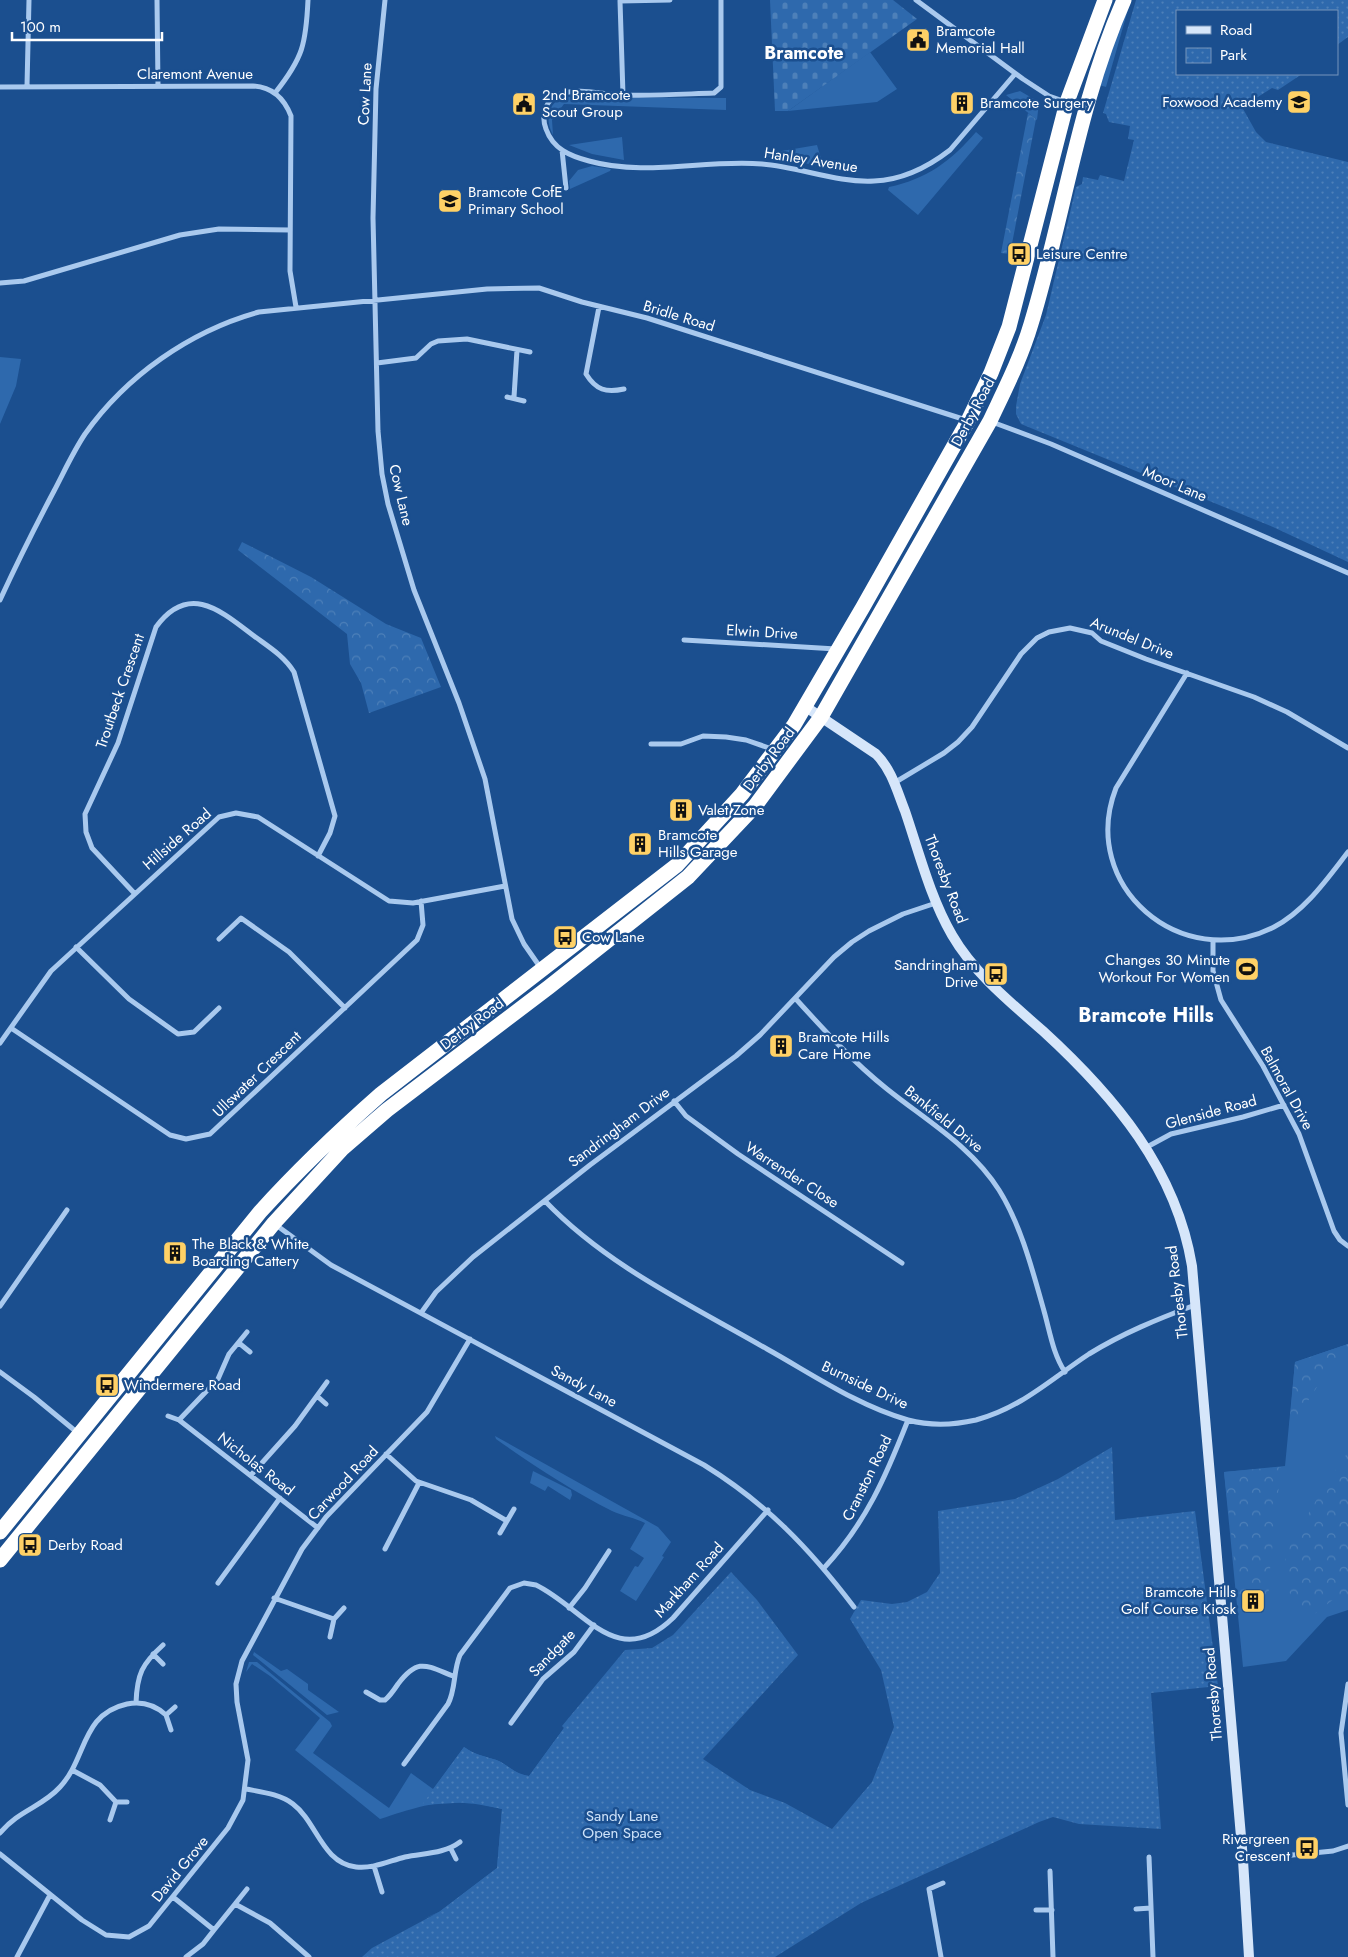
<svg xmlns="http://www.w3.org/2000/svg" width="1348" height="1957" viewBox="0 0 1348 1957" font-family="Jost,sans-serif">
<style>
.green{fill:#2e69ad}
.forest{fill:url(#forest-crowns)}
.cemetery{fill:url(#cemetery-stones)}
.park{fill:url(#park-dots)}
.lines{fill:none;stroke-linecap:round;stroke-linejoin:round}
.street{stroke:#a9c9ee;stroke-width:5}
.secondary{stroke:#d6e6fa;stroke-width:10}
.highway{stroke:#fff;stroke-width:15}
.labels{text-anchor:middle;stroke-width:5;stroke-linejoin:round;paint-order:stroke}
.poi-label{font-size:15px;fill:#fff;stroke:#1b4f8f;text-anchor:start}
.street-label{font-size:15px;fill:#fff;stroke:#1b4f8f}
.park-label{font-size:15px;fill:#cfe3fa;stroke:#1b4f8f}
.quarter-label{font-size:18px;font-weight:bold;fill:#fff;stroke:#1b4f8f}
.district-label{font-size:20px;font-weight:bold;fill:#fff;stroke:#1b4f8f}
</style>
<defs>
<pattern id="forest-crowns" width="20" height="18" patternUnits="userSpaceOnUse" patternTransform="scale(1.25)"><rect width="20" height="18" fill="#2e69ad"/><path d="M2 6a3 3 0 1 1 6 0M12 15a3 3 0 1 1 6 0" fill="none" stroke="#4d80b9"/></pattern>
<pattern id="cemetery-stones" width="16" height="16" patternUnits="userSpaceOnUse" patternTransform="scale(1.25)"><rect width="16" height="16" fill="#2e69ad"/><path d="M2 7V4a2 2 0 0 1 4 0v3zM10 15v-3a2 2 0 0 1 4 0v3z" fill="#4d80b9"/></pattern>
<pattern id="park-dots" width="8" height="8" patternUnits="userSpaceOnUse" patternTransform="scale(1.25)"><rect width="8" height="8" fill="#2e69ad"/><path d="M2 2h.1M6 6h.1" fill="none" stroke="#4d80b9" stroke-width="1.8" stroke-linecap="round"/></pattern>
</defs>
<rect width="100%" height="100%" fill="#1b4f8f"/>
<path class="green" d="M1129 6 1106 87 1099 85 1102 74Z
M870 52 897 89 877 102 788 111Z
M1020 91 1039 102 1037 120 1006 95Z
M564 97 726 98V110L564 104 552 120 553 135C545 121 547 103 564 97Z
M976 132 983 138 918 215 888 190 889 187C927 179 951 161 976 132Z
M622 137 624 160 592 154 569 145Z
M817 145 823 165 820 166 765 156 764 154Z
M592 166 611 169 610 171 570 189 569 181 578 170Z
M0 357 21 359 16 386 0 424Z
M1348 1344V1610L1327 1617 1286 1661 1243 1667 1224 1472 1285 1466 1295 1362Z
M495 1436 658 1527 671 1542 662 1556 664 1557 636 1601 620 1591 635 1566 638 1567 644 1558 630 1549 645 1523C635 1518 623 1516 612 1511 571 1490 534 1466 496 1439Z
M533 1471 571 1490 572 1495 570 1500 548 1486 545 1491 530 1483Z
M254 1652 281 1671 287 1669 308 1684V1690L339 1712 327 1715 253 1655Z
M249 1662H257L330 1722 332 1726 313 1753 389 1808 411 1773 433 1789 464 1747C476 1755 480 1755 493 1759 508 1763 511 1773 529 1776L564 1728 582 1738 510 1794 535 1875 423 1919 439 1912 497 1868 502 1809C449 1797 431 1802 380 1819L295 1750 320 1718 270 1676 252 1664 246 1672Z"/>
<path class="forest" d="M1028 113 1036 119 1010 254 1001 253Z
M242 542 311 577 386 624 421 638 441 687 369 713 361 683 350 664 347 634 238 550Z
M1348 1344V1355L1334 1361 1289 1430 1295 1362Z
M1348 1452V1602L1334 1599 1313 1615 1291 1597 1282 1569 1291 1543 1324 1487Z
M1281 1467 1268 1588 1274 1604 1266 1611 1259 1599 1248 1600 1238 1594 1224 1472Z"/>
<path class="cemetery" d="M770 0H893L917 19 788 111H775Z"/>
<path class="park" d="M1136 0H1348V37L1337 45V11H1177V74H1302L1278 90 1272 88 1242 107 1256 132 1266 142 1348 162V562L1273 527 1021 424 1016 414V406L1020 384 1046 315 1076 187 1082 184 1083 177 1098 180 1100 175 1124 181 1134 140 1128 139 1130 126 1109 122 1106 114 1103 113Z
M1112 1447 1115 1520 1195 1511 1218 1686 1151 1693 1161 1829 1079 1824 1053 1817 1039 1822 861 1903 775 1957H362L372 1948 439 1912 497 1868 502 1809 471 1802 422 1805 464 1747C476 1755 480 1755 493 1759 508 1763 512 1774 529 1776L564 1728 562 1726 625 1650 652 1648 673 1635 731 1572 757 1600 798 1655 703 1759 750 1790 785 1803 832 1829 872 1782 894 1727 881 1670 850 1619 861 1600 892 1604 907 1602 927 1592 940 1573 938 1511 1015 1499 1058 1479Z"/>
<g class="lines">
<path class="street" d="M157 0 158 86
M385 0 376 89 373 218 378 431 382 474 388 504 414 590 459 703 485 779 512 919 524 944 540 967
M721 0V87L714 93C684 94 654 96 624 95 604 95 579 87 560 94 545 99 541 116 546 129 553 149 570 156 589 161 646 177 705 159 762 164 800 167 837 183 874 181 903 180 928 167 950 150L1015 74
M916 0 1023 79 1049 96 1066 102
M27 86 29 0
M0 87 253 86C272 87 284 98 291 116L290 271 296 307
M275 93C303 58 306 44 308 0
M623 95 620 1 670 0
M562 150 566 188
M0 283 24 281 180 235 219 229 290 230
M599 307 586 374C596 390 606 393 624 389
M377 363 416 358 431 344 438 341 467 339 530 352
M507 397 524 401
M514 397 517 350
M992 422 1051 444 1348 573
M0 600C17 563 35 527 54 491 64 472 73 452 85 434 126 376 190 331 259 312L487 289 539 288 582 302 647 318 966 420
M684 640 836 649
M1187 673 1116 788C1078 886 1181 974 1274 927 1305 911 1327 879 1348 852
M651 744H681L703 736 726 737 746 740 772 749
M894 783 944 753 958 742 972 727 1021 654 1037 638 1049 632 1070 628 1092 633 1101 641 1146 659 1254 697 1287 712 1348 748
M135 894 92 848 86 832 85 814 118 743 156 627C189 582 221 611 254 636 269 647 284 656 294 672L335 816 330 833 318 856
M219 939 241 918 289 952 345 1008
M1213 940V971L1221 1000 1263 1066 1299 1134 1334 1231 1340 1240 1348 1246
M76 947 129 999 178 1034 194 1032 219 1008
M795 998C824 1030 853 1062 887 1089 927 1121 971 1146 999 1190 1021 1225 1033 1272 1044 1311 1050 1332 1053 1354 1065 1372
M11 1028 170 1135 186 1139 210 1134 417 940 423 925 421 901
M0 1043 51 971 219 817 236 813 258 817 389 901 413 903 505 886
M674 1101 686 1116 738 1154 902 1263
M1147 1147 1171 1134 1243 1117 1284 1105
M545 1201C607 1266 691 1305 767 1349 812 1374 858 1406 908 1420 930 1426 954 1425 976 1420 1021 1408 1051 1379 1089 1354 1123 1333 1158 1319 1195 1305
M276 1225 331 1265 704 1465C767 1504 809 1548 854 1607
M0 1306 67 1210
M421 1313 436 1292 473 1257 590 1165 736 1056 760 1035 834 957 852 942 869 931 903 914 936 903
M247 1332 229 1354 218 1379 179 1420 318 1528
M239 1343 250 1352
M0 1372 34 1397 79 1434
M317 1396 326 1404
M168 1416 179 1420
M386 1454 416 1481 471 1500 507 1521
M251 1475 295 1426 327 1382
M500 1533 514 1509
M385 1549 419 1483
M824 1568C866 1523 886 1476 908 1420
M218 1583 280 1498
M274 1598 334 1619
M569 1608 585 1588 609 1551
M330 1637 334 1619 344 1608
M153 1654 163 1664
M1348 1684 1341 1733 1348 1805
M366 1692 380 1700H385C390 1696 394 1690 398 1684 418 1658 425 1665 453 1676
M136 1703C137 1674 142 1664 163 1645
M166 1715 175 1707
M511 1723 543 1679 574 1652 594 1625
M404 1764 448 1704C456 1689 453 1671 460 1655L510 1588 524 1583 536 1585C585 1609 617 1672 673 1618L768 1510
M72 1770 100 1785 116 1802
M246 1789C261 1792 280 1794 293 1804 317 1822 322 1863 356 1867 373 1869 389 1861 405 1857 424 1853 444 1854 460 1842
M110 1820 116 1802H127
M0 1833C19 1810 42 1807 60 1787 87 1758 81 1714 127 1704 142 1701 155 1705 166 1715L171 1730
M451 1849 456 1859
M0 1854 82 1920 106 1935 129 1937 149 1926 228 1828 243 1800 248 1760 237 1702 236 1684 242 1661 302 1549 326 1517 427 1412 470 1339
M1149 1857 1153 1957
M1243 1860 1333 1851 1348 1846
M374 1866 382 1892
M1050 1871 1053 1957
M173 1897 214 1930 235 1904 270 1923 309 1957
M235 1904 247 1889
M1136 1909 1151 1908
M1036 1910H1052
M17 1957 50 1895
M186 1957 203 1944 214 1930
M941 1957 929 1889 943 1883"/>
<path class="secondary" d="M806 707 876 754C892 770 897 791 905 811 919 852 930 897 952 935 974 973 1010 1002 1043 1031 1114 1096 1176 1169 1192 1266L1243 1860 1249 1957"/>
<path class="highway" d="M0 1532 260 1212C298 1170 339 1131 381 1094L677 865 742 794 794 725 863 607 968 421 991 373 1009 327 1067 102 1105 0
M0 1560 274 1223 343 1148 387 1110 549 987 688 877 755 806 821 717 990 421C1005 389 1021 358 1031 324 1064 216 1078 104 1124 0"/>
</g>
<defs>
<symbol id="civic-square" viewBox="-11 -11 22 22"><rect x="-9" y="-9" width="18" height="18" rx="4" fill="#ffd166" stroke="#1b4f8f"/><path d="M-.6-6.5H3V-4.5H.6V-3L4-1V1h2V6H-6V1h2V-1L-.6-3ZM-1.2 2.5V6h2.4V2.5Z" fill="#111"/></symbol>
<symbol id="school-square" viewBox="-11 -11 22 22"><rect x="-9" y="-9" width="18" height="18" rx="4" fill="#ffd166" stroke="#1b4f8f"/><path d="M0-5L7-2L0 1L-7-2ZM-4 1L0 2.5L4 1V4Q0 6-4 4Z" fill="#111"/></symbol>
<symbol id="building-square" viewBox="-11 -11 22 22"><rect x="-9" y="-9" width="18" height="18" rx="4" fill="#ffd166" stroke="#1b4f8f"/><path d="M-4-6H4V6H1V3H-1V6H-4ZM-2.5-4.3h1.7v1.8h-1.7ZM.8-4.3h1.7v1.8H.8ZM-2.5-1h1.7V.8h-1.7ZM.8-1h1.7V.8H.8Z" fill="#111"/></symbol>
<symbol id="bus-square" viewBox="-11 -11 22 22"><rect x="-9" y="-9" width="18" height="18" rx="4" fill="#ffd166" stroke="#1b4f8f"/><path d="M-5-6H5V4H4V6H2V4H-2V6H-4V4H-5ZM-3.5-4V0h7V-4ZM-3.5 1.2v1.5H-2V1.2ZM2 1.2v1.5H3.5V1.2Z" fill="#111"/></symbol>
<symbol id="stadium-square" viewBox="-11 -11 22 22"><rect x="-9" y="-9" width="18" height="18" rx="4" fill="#ffd166" stroke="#1b4f8f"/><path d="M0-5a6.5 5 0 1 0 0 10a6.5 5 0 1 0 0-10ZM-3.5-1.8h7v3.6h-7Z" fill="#111"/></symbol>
</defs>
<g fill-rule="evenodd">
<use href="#civic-square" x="904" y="26" width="28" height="28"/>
<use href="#school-square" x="1285" y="88" width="28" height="28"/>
<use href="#building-square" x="948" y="89" width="28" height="28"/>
<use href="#civic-square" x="510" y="90" width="28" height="28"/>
<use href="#school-square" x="436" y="187" width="28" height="28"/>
<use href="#bus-square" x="1005" y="240" width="28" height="28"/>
<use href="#building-square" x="667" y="796" width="28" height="28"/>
<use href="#building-square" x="626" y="830" width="28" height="28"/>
<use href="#bus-square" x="551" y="923" width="28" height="28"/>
<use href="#stadium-square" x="1233" y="955" width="28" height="28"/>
<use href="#bus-square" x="982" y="960" width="28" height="28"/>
<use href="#building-square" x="767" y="1032" width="28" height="28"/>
<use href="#building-square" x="161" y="1239" width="28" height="28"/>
<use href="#bus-square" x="93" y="1371" width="28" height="28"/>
<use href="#bus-square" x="16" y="1531" width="28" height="28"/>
<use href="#building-square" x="1239" y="1587" width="28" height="28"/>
<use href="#bus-square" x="1293" y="1834" width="28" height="28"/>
</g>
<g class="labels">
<g class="poi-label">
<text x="936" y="36">Bramcote<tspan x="936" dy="17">Memorial Hall</tspan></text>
<text x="542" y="100">2nd Bramcote<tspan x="542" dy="17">Scout Group</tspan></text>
<text x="1282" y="107" text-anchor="end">Foxwood Academy</text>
<text x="980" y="108">Bramcote Surgery</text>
<text x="468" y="197">Bramcote CofE<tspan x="468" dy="17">Primary School</tspan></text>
<text x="1036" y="259">Leisure Centre</text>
<text x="698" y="815">Valet Zone</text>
<text x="658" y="840">Bramcote<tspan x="658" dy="17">Hills Garage</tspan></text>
<text x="582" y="942">Cow Lane</text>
<text x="1230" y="965" text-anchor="end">Changes 30 Minute<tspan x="1230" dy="17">Workout For Women</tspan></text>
<text x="978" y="970" text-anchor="end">Sandringham<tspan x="978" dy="17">Drive</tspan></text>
<text x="798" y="1042">Bramcote Hills<tspan x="798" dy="17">Care Home</tspan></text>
<text x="192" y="1249">The Black &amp; White<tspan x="192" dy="17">Boarding Cattery</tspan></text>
<text x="124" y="1390">Windermere Road</text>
<text x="48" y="1550">Derby Road</text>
<text x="1236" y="1597" text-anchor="end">Bramcote Hills<tspan x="1236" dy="17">Golf Course Kiosk</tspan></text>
<text x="1290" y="1844" text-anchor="end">Rivergreen<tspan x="1290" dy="17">Crescent</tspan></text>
</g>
<g class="street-label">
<text x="195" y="79">Claremont Avenue</text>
<text transform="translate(365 94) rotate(-87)" y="5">Cow Lane</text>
<text transform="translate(811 160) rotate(9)" y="5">Hanley Avenue</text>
<text transform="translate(679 316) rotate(17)" y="5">Bridle Road</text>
<text transform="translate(973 412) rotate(-62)" y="5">Derby Road</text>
<text transform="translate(1175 484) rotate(23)" y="5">Moor Lane</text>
<text transform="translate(401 495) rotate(77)" y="5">Cow Lane</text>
<text transform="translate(762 632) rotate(3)" y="5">Elwin Drive</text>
<text transform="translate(1132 638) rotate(22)" y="5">Arundel Drive</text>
<text transform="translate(120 691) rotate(-71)" y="5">Troutbeck Crescent</text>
<text transform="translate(769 759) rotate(-53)" y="5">Derby Road</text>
<text transform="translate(177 839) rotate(-41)" y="5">Hillside Road</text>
<text transform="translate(946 879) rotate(69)" y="5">Thoresby Road</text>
<text transform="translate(472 1024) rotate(-37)" y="5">Derby Road</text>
<text transform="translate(257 1074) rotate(-44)" y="5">Ullswater Crescent</text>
<text transform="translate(1287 1088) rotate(61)" y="5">Balmoral Drive</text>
<text transform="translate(1211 1112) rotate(-15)" y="5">Glenside Road</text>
<text transform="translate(944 1119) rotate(39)" y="5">Bankfield Drive</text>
<text transform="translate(619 1127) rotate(-37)" y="5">Sandringham Drive</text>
<text transform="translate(792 1175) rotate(33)" y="5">Warrender Close</text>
<text transform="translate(1177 1292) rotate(-97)" y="5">Thoresby Road</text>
<text transform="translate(865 1385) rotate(25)" y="5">Burnside Drive</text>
<text transform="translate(584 1386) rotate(28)" y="5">Sandy Lane</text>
<text transform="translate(256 1464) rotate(38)" y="5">Nicholas Road</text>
<text transform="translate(867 1478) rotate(-64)" y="5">Cranston Road</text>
<text transform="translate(343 1483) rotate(-47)" y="5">Carwood Road</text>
<text transform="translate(689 1580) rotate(-48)" y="5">Markham Road</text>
<text transform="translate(552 1653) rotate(-46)" y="5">Sandgate</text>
<text transform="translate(1213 1694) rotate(-95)" y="5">Thoresby Road</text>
<text transform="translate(180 1869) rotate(-51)" y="5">David Grove</text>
</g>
<g class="park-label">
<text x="622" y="1821">Sandy Lane<tspan x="622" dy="17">Open Space</tspan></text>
</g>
<g class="quarter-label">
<text x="804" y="59">Bramcote</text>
</g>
<g class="district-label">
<text x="1146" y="1022">Bramcote Hills</text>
</g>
</g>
<rect x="1176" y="10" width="162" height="65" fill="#1b4f8f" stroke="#7695bc"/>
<rect x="1186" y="26" width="25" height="8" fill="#d6e6fa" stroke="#7695bc"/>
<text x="1220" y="35" font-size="15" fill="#ffffff">Road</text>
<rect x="1186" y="48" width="25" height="15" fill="url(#park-dots)" stroke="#7695bc"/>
<text x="1220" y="60" font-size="15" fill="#ffffff">Park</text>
<path d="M12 32v8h150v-8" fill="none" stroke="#ffffff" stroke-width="2.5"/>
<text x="20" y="32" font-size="15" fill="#ffffff" stroke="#1b4f8f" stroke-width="4" paint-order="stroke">100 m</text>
</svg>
